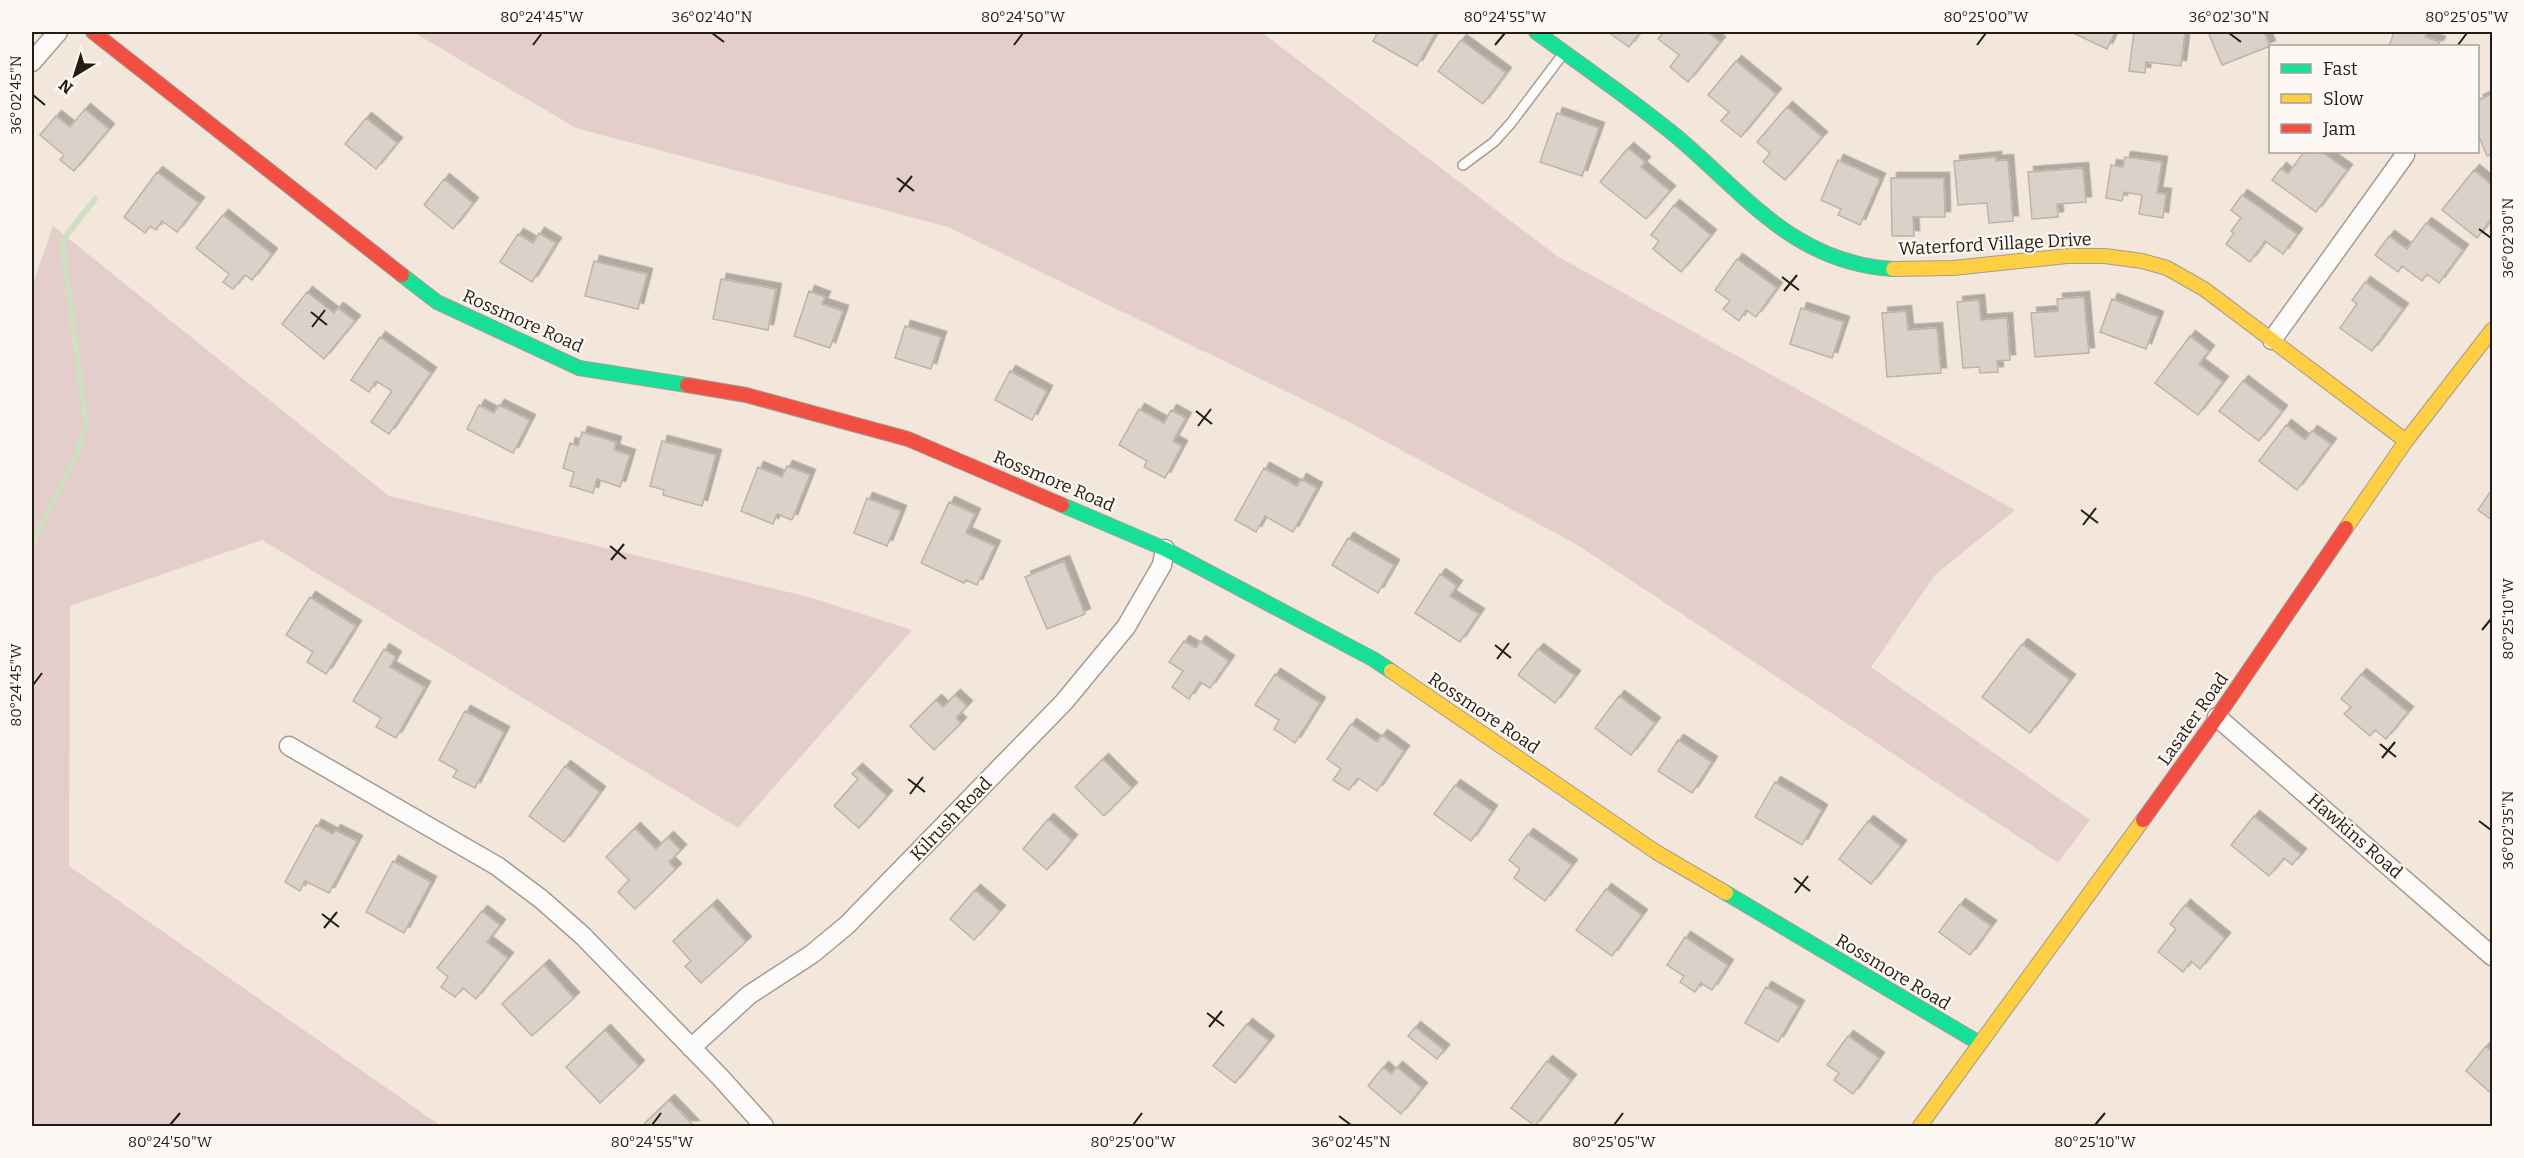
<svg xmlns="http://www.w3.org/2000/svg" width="2524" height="1158" viewBox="0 0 2524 1158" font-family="Bitter,serif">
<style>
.green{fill:#e4cecb}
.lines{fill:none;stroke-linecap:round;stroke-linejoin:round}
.stream{stroke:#d0dec2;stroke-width:6}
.building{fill:#dcd1c9;stroke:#bdb3ab;stroke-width:1.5;filter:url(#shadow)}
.lane-casing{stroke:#a49c92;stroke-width:12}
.street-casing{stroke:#a49c92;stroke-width:21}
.fast-casing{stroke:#a49c92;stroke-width:16}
.slow-casing{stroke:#a49c92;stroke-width:16}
.jam-casing{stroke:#a49c92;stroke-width:16}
.lane{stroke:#fdfbf9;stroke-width:9}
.street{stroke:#fdfbf9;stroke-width:18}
.fast{stroke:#16e098;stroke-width:14}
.slow{stroke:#ffcf43;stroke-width:14}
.jam{stroke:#f24e42;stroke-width:14}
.ticks{fill:none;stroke:#241d14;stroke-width:2}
.labels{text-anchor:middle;stroke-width:4.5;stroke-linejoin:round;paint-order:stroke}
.street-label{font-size:18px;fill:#241d14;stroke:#fdf8f3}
.neatline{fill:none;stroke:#241d14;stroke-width:2}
.ticks-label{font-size:15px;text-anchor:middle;fill:#241d14}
</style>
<defs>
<filter id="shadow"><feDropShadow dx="5.5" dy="-5.5" stdDeviation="0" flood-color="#0004"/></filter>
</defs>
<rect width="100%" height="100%" fill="#f2e7da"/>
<path class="green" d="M413 32H1261L1557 256 2015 510 1935 575 1871 667 2090 820 2058 863 1576 544 1349 422 948 227 576 128Z
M53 226 389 496 809 597 912 630 738 828 262 540 70 606 69 866 441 1126H32V287Z"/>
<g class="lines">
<path class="stream" d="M32 544 76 456 86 425 62 241 95 199"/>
</g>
<path class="building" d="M1378 32H1436L1417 66 1373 41Z
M1608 32H1640L1629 47Z
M1664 32H1708L1720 42 1688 82 1670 67 1679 55 1658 39Z
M2071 32H2115L2107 49Z
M2134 32H2185L2181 66 2146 62 2145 73 2129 71Z
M2208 32H2264L2270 46 2222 65Z
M2394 32 2409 34 2410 32H2427L2425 37 2440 42 2438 46H2389Z
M1461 40 1506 73 1483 104 1438 71Z
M1736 61 1776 94 1741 137 1721 121 1729 112 1708 95Z
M2492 94V154L2487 156 2478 134V100Z
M1787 107 1822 137 1785 180 1763 162 1770 153 1757 142Z
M85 109 109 129 74 171 60 160 64 155 40 135 56 116 70 127Z
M1557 113 1599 128 1582 176 1540 162Z
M366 118 397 143 376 169 345 144Z
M1628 148 1645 162 1641 167 1670 191 1646 219 1600 182Z
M2304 152H2322L2347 170 2316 212 2272 180 2281 168 2288 174Z
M1996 157V161L2008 160 2013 221 1989 223 1987 203 1958 205 1954 161Z
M2125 157 2162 162 2157 193 2166 194 2163 218 2139 214 2142 195 2124 192 2122 201 2106 198 2111 165 2123 167Z
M1838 160 1880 179 1860 225 1838 215 1841 209 1821 200Z
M2083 168 2086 202 2057 204 2058 217 2032 219 2028 172Z
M2474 170 2492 185V218L2477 238 2442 210Z
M157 172 199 203 177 232 162 221 156 230 150 226 145 233 124 217Z
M1891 178H1944L1945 217H1913L1914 236H1892Z
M444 179 473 203 453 229 424 205Z
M2242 195 2297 234 2283 254 2265 241 2250 262 2226 244 2234 233 2231 231 2241 218 2231 210Z
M1674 205 1711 235 1681 272 1653 249 1659 241 1651 235Z
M223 215 272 254 252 280 245 275 233 289 223 282 229 274 196 248Z
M2426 223 2463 250 2439 283 2427 274 2422 281 2402 266 2398 272 2375 255 2389 236 2407 249Z
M539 233 556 243 532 282 500 262 518 234 533 243Z
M1737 259 1777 288 1756 317 1746 310 1739 321 1723 309 1730 301 1715 290Z
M594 261 647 274 638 309 585 296Z
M721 279 776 289 768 330 713 319Z
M2365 282 2403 309 2372 351 2340 328 2357 304 2352 300Z
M809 291 825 297 822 304 843 311 830 348 794 336Z
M307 292 334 313 338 308 355 321 324 359 282 324Z
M2084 297 2089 353 2035 357 2031 313 2058 311 2057 299Z
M2112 299 2158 317 2146 349 2100 332Z
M1979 300 1981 320 2007 318 2010 360 1997 361 1998 372 1980 373 1979 367 1963 368 1957 302Z
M1801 308 1844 322 1832 358 1790 344Z
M1906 311 1908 330 1937 328 1941 373 1887 377 1882 313Z
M905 326 941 337 931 369 895 358Z
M2190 336 2209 351 2199 364 2223 382 2198 415 2155 383Z
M380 337 431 373 389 434 371 422 392 391 376 381 369 392 351 380Z
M1010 371 1047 391 1032 420 995 400Z
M2243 381 2282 411 2259 441 2219 411Z
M479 405 494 413 499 405 530 420 513 453 467 429Z
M1139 409 1164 423 1171 410 1186 418 1173 441 1182 446 1165 478 1144 467 1147 461 1119 445Z
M2286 425 2305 440 2312 431 2331 444 2297 490 2259 461Z
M582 432 616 442 614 450 630 455 620 487 597 479 593 493 570 486 574 472 563 468 570 443 578 446Z
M662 441 716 455 702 506 663 495 664 490 650 486Z
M787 466 810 475 792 520 777 514 773 524 741 511 758 467 782 477Z
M1264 468 1297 486 1301 479 1317 488 1293 532 1265 516 1256 532 1235 520Z
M2492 489V520L2478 510Z
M867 498 901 511 887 546 854 533Z
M949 502 975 514 966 533 995 546 977 585 966 580 964 583 921 563Z
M1348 538 1394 565 1378 593 1332 565Z
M1064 561 1085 614 1047 629 1025 577Z
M1440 574 1457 586 1450 596 1479 614 1460 642 1415 613Z
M310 597 356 626 326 674 307 662 313 652 286 635Z
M1184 641 1196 648 1200 641 1229 661 1210 688 1200 682 1189 699 1172 687 1183 671 1169 662Z
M2022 644 2070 680 2030 733 1982 697Z
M384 649 396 657 390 667 425 687 396 738 376 727 381 718 353 701Z
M1538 649 1575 676 1555 703 1518 675Z
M1275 674 1320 703 1295 743 1274 729 1279 720 1255 705Z
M2361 674 2408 712 2386 739 2375 730 2370 736 2344 714 2351 707 2341 699Z
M955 695 967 706 956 718 961 723 934 750 910 726 936 700 943 707Z
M1619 696 1655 723 1631 755 1595 728Z
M465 711 504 732 475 788 453 777 457 770 439 760Z
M1351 724 1377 742 1382 735 1404 751 1377 791 1358 778 1349 790 1333 780 1341 769 1327 759Z
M1678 740 1712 762 1692 793 1658 771Z
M1103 759 1132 788 1104 816 1075 787Z
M565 766 600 792 564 842 529 816Z
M857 769 887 796 859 828 834 806 858 779 852 774Z
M1775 782 1822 810 1802 845 1755 817Z
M1455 785 1492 811 1471 841 1434 814Z
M2254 816 2301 854 2292 865 2284 858 2269 876 2231 845Z
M1048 819 1072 840 1047 870 1023 849Z
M1868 821 1901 846 1871 884 1839 859Z
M316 825 333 834 335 830 357 841 329 893 305 881 300 891 285 882Z
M635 828 656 849 668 837 681 850 669 862 676 869 635 909 618 892 629 880 606 857Z
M1528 834 1572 865 1545 901 1514 878 1520 869 1509 860Z
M393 861 431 882 404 933 366 912Z
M1606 889 1642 915 1612 956 1576 930Z
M975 890 1000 911 974 940 950 919Z
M1960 904 1991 926 1970 955 1939 932Z
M712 905 746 942 701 983 685 966 691 961 673 941Z
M2185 905 2225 938 2200 969 2191 961 2183 972 2158 952 2176 929 2170 924Z
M482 911 500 925 487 942 508 958 476 999 463 988 455 997 441 987 448 977 437 968Z
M1685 937 1728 965 1712 990 1701 983 1695 992 1680 982 1684 976 1667 965Z
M544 965 574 998 532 1036 502 1004Z
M1766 987 1799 1006 1778 1042 1745 1023Z
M1247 1024 1269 1041 1235 1083 1213 1066Z
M1415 1027 1444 1050 1437 1059 1408 1036Z
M605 1030 639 1066 600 1103 566 1067Z
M1848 1036 1879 1058 1853 1094 1834 1080 1839 1073 1827 1065Z
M2486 1046 2492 1052V1094L2466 1071Z
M1547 1061 1571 1080 1535 1126 1511 1108Z
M1383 1067 1391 1074 1397 1067 1422 1088 1401 1114 1368 1086Z
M669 1100 694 1126H642Z"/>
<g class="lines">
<defs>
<path id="lane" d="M1463 165 1494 142 1511 123 1563 54"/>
<path id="street" d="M32 62 58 32
M2272 340 2405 155
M2217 717 2492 956
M289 746 497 866 541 899 583 936 721 1078 764 1126
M691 1048 749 995 812 954 847 925 1064 702 1126 627 1162 565 1165 549"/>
<path id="fast" d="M1536 32C1583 66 1631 99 1676 136 1746 195 1794 263 1893 269
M402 275 437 302 579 368 687 385
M1062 505 1165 549 1373 659 1391 671
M1726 893 1979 1043"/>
<path id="slow" d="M1893 269 1953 268 2067 256H2105L2142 261 2167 268 2204 289 2406 441
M2346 528 2406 441 2492 330
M1391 671 1656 852 1726 893
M1920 1126 2143 820"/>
<path id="jam" d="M93 32 402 275
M687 385 746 395 908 439 1062 505
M2143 820 2217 717 2346 528"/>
</defs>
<use href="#lane" class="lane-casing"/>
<use href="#street" class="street-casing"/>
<use href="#fast" class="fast-casing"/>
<use href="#slow" class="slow-casing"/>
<use href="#jam" class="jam-casing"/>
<use href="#lane" class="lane"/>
<use href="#street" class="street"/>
<use href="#fast" class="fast"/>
<use href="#slow" class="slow"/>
<use href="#jam" class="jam"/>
</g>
<path class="ticks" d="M712 33 724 42M2229 33 2241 42M533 45 542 33M1014 45 1023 33M1495 45 1505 33M1977 45 1986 33M2458 45 2467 33M33 95 45 105M897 178 914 191M899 192 912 176M2479 229 2491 238M1782 277 1799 290M1784 291 1797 275M311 312 327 325M312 327 325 310M1196 411 1212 424M1198 426 1211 409M2081 510 2098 523M2083 525 2096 508M610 546 626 559M611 560 624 544M2482 630 2491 619M1495 645 1511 658M1497 659 1509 643M33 685 42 673M2380 744 2396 757M2382 758 2395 742M908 779 925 792M910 794 923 777M2479 821 2491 830M1794 878 1810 891M1795 893 1808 876M322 914 339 927M324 928 337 912M1207 1013 1224 1026M1209 1027 1222 1011M1339 1116 1351 1125M170 1125 180 1113M652 1125 661 1113M1133 1125 1142 1113M1614 1125 1623 1113M2095 1125 2105 1113"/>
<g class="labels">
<g class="street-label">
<text transform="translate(1995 244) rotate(-3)" y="6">Waterford Village Drive</text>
<text transform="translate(523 321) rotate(24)" y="6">Rossmore Road</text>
<text transform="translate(1054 481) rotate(23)" y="6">Rossmore Road</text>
<text transform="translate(1484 713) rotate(34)" y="6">Rossmore Road</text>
<text transform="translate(2193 719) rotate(-55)" y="6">Lasater Road</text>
<text transform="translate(951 819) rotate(-46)" y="6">Kilrush Road</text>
<text transform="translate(2355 836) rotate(41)" y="6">Hawkins Road</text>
<text transform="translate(1893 972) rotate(31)" y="6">Rossmore Road</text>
</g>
</g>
<rect width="2524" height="1158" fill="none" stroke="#fdf8f3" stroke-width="66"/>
<rect x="2269" y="45" width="210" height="108" fill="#fdf8f3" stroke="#a6a09a" stroke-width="1.5"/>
<rect x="2281" y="64" width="30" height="9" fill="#16e098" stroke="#a6a09a" stroke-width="1.5"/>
<text x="2323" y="75" font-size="18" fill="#241d14">Fast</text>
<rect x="2281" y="94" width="30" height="9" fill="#ffcf43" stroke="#a6a09a" stroke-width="1.5"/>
<text x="2323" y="105" font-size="18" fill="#241d14">Slow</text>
<rect x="2281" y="124" width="30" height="9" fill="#f24e42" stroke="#a6a09a" stroke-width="1.5"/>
<text x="2323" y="135" font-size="18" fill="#241d14">Jam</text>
<g transform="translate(75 75) rotate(218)" stroke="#fdf8f3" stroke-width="4.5" paint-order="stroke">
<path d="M0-4.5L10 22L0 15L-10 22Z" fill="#241d14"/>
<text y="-9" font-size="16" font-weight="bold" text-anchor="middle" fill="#241d14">N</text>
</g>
<rect x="33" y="33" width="2458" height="1092" class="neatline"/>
<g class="ticks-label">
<text x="542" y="22">80°24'45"W</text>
<text x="712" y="22">36°02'40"N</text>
<text x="1023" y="22">80°24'50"W</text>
<text x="1505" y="22">80°24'55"W</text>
<text x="1986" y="22">80°25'00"W</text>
<text x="2229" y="22">36°02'30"N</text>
<text x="2467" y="22">80°25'05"W</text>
<text transform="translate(16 95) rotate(-90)" y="5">36°02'45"N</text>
<text transform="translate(2508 238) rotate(-90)" y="5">36°02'30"N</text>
<text transform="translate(2508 619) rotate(-90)" y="5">80°25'10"W</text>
<text transform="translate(16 685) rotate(-90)" y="5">80°24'45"W</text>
<text transform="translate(2508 830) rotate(-90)" y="5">36°02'35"N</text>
<text x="170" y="1147">80°24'50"W</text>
<text x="652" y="1147">80°24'55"W</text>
<text x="1133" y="1147">80°25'00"W</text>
<text x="1351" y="1147">36°02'45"N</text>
<text x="1614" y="1147">80°25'05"W</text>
<text x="2095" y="1147">80°25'10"W</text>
</g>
</svg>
